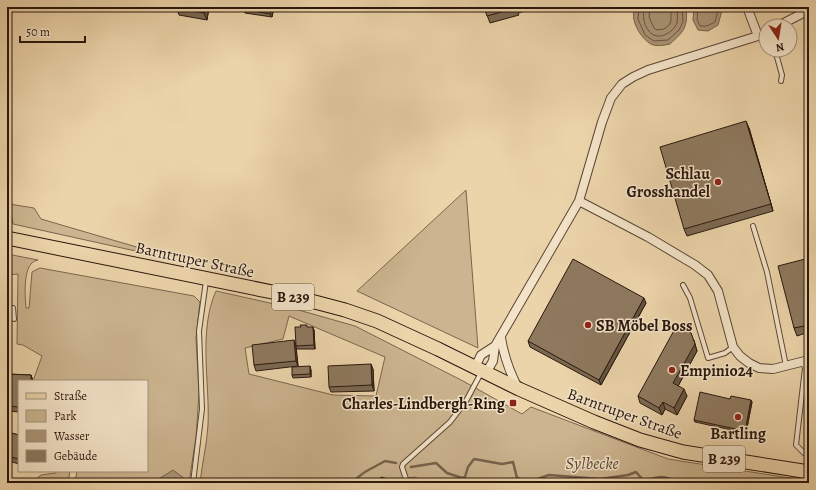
<svg xmlns="http://www.w3.org/2000/svg" width="816" height="490" viewBox="0 0 816 490" font-family="Alegreya,serif">
<style>
.green{fill:#cbb48f;stroke:#7a664e;fill-rule:evenodd}
.water{fill:#aa9475;stroke:#76624b}
.lines{fill:none;stroke-linecap:round;stroke-linejoin:round}
.shore{stroke:#6a5641;stroke-width:1}
.stream{stroke:#76624b;stroke-width:2.5}
.service-casing{stroke:#5a4634;stroke-width:6}
.minor-casing{stroke:#5a4634;stroke-width:10}
.primary-casing{stroke:#29170d;stroke-width:15}
.service{stroke:#f3e3c8;stroke-width:4}
.minor{stroke:#f3e3c8;stroke-width:8}
.primary{stroke:#ecd4aa;stroke-width:13}
.wall{fill:#7a6852;stroke:#29170d}
.shaded-wall{fill:#635542;stroke:#29170d}
.building{fill:#8e795f;stroke:#29170d}
.poi-dot{fill:#8f2418;stroke:#f3e3c8;stroke-width:1.5}
.labels{text-anchor:middle;stroke-width:3;stroke-linejoin:round;paint-order:stroke}
.shield{fill:#f3e3c8;stroke:#665445;stroke-width:1}
.shield-label{font-size:15px;font-weight:bold;fill:#29170d}
.poi-label{font-size:16px;font-weight:bold;fill:#29170d;stroke:#f3e3c8;text-anchor:end}
.street-label{font-size:16px;fill:#29170d;stroke:#f3e3c8}
.water-label{font-size:17px;font-style:italic;fill:#5d4937;stroke:#f3e3c8}
</style>
<rect width="100%" height="100%" fill="#ecd4aa"/>
<filter id="stains"><feTurbulence type="fractalNoise" baseFrequency=".005" numOctaves="4"/><feColorMatrix values="0 0 0 0 .2 0 0 0 0 .09 0 0 0 0 .02 0 0 0 .5 -.17"/></filter>
<radialGradient id="worn" r=".72"><stop offset=".6" stop-color="#630" stop-opacity="0"/><stop offset="1" stop-color="#630" stop-opacity=".3"/></radialGradient>
<path class="green" d="M466 190 478 348 357 291Z
M9 204 34 208 41 219 140 248V252L13 224Z
M7 254 38 260C22 262 25 296 26 308H29L32 272 40 268 194 296 200 302 196 338 199 393 196 437 189 483H185V479L157 480 154 483H75L77 471H147V381H33L42 356 23 345 17 344 18 274 7 275Z
M216 291 288 307 355 326 463 381 522 414 531 407 668 459 809 481V483H506L473 482 469 483H421L416 477 371 482 370 483H248L249 479 233 483H200C202 464 207 444 208 425 210 383 198 331 216 291ZM289 316 385 357 376 396 333 395 249 374 245 348 283 339Z
M56 471H70L68 483H31L41 475 56 473Z"/>
<path class="water" d="M636 7H686C688 28 684 31 670 44 665 45 656 47 651 44 641 39 628 18 636 7Z
M694 7H723L718 25 708 31 698 30 693 20Z
M173 470 185 479V483H154L157 480Z"/>
<g class="lines">
<path class="shore" d="M639 7 638 19 645 35 654 41 668 40 679 30 683 22 682 7
M644 7C643 16 643 24 649 31 657 42 673 33 677 23 678 18 677 12 677 7
M650 7 649 17 654 28 657 30 664 29 670 24 671 20V7
M698 7 697 19 700 26H707L715 22 719 7"/>
<path class="stream" d="M411 467 436 463 447 473 462 478 465 477 468 467 474 459 502 464 513 462 517 478 529 482 549 475 600 479 628 475 636 472 644 481C656 477 666 474 676 483
M350 483C356 480 360 475 365 472 372 468 378 465 385 461L396 463
M458 483 462 478"/>
<defs>
<path id="service" d="M775 50 782 75 781 81
M753 226 767 272 786 366
M683 285 690 298 708 358 725 353 733 347
M7 310 13 308 14 319
M803 362 805 368 796 445 804 453H809
M193 483 202 409 199 331 206 281
M410 483 406 479 402 467 403 464 450 422 466 401 481 373"/>
<path id="minor" d="M747 7 758 36
M778 26 809 10
M579 201 648 237 695 265 708 275 718 291 733 347 740 356 749 363 759 368 773 369 809 360
M501 338C504 356 509 371 518 388
M475 367 481 355 495 346
M486 373 493 361 495 346 579 201 602 122 611 98 622 84 633 77 648 70 758 36 766 32"/>
<path id="primary" d="M7 238 292 296 345 310 377 321 438 349 519 389 594 422 640 440 683 452 809 472"/>
</defs>
<use href="#service" class="service-casing"/>
<use href="#minor" class="minor-casing"/>
<use href="#primary" class="primary-casing"/>
<use href="#service" class="service"/>
<use href="#minor" class="minor"/>
<use href="#primary" class="primary"/>
</g>
<path class="wall" d="M209 7 207 20 179 15 177 8Z
M274 7 272 17 245 13 243 9Z
M484 7H538L518 13 519 15 490 23Z
M749 128 773 211 687 236 684 229Z
M809 258V332L797 336 794 328Z
M646 303 601 385 530 347 528 341Z
M308 327 314 330 315 349H297L296 348 298 366 256 371 254 365 295 344Z
M694 340 697 351 678 386 687 396 677 415 665 409 662 415 640 403 638 396Z
M373 369 374 391 331 392 329 387Z
M311 370V377L293 378 292 375Z
M7 374 31 375 33 381H19V412L7 411Z
M730 399 752 402 746 433 695 422 694 420Z
M7 432 19 435V464L9 461 7 457Z"/>
<path class="shaded-wall" d="M206 7H209L207 20 204 13Z
M272 7H274L272 17 270 14Z
M746 121 749 128 773 211 771 204Z
M644 298 646 303 601 385 599 380Z
M313 327 314 330 315 349 314 345Z
M691 333 697 351 676 390 673 383Z
M294 340 296 346 298 366 296 361Z
M371 364 373 369 374 391 372 385Z
M310 366 311 370V377L310 374Z
M31 375 33 381H31Z
M684 389 687 396 677 415 674 408Z
M751 400 752 402 746 433 745 431Z
M663 402 665 409 662 415 659 408Z"/>
<path class="building" d="M177 7H206L204 13 177 8Z
M244 7H272L270 14 243 9Z
M484 7H516V8L487 16Z
M746 121 771 204 684 229 660 147Z
M809 258V325L794 328 778 266Z
M573 259 644 298 599 380 528 341Z
M300 325H307V327H313L314 345 296 346 295 327H301Z
M677 325 691 333 695 344 673 383 684 389 674 408 663 402 659 408 638 396Z
M294 340 296 361 254 365 252 345Z
M371 364 372 385 329 387 328 366Z
M310 366V374L292 375V367Z
M7 374 31 375V381H19V407L7 406Z
M700 392 730 399 731 396 751 400 745 431 694 420Z
M7 432 19 435V459L7 456 11 454 7 453Z
M381 477 398 482V483H380Z"/>
<g class="poi-dot">
<circle cx="718" cy="182" r="4"/>
<circle cx="588" cy="325" r="4"/>
<circle cx="672" cy="370" r="4"/>
<rect x="509" y="399" width="8" height="8" rx="2"/>
<circle cx="738" cy="417" r="4"/>
</g>
<g class="labels">
<g class="shield">
<rect x="272" y="284" width="42" height="26" rx="3"/>
<rect x="703" y="446" width="42" height="26" rx="3"/>
</g>
<g class="shield-label">
<text x="293" y="302">B 239</text>
<text x="724" y="464">B 239</text>
</g>
<g class="poi-label">
<text x="710" y="179">Schlau<tspan x="710" dy="18">Grosshandel</tspan></text>
<text x="596" y="331" text-anchor="start">SB Möbel Boss</text>
<text x="680" y="376" text-anchor="start">Empinio24</text>
<text x="505" y="409">Charles-Lindbergh-Ring</text>
<text x="738" y="439" text-anchor="middle">Bartling</text>
</g>
<g class="street-label">
<text transform="translate(195 259) rotate(12)" y="6">Barntruper Straße</text>
<text transform="translate(625 413) rotate(20)" y="6">Barntruper Straße</text>
</g>
<g class="water-label">
<text x="592" y="469">Sylbecke</text>
</g>
</g>
<rect width="816" height="490" fill="none" stroke="#ecd4aa" stroke-width="24"/>
<rect x="8" y="8" width="800" height="474" fill="none" stroke="#29170d" stroke-width="2"/>
<rect x="12" y="12" width="792" height="466" fill="none" stroke="#29170d"/>
<rect x="18" y="380" width="130" height="92" fill="#f3e3c8" stroke="#a2917d"/>
<rect x="26" y="393" width="20" height="6" fill="#ecd4aa" stroke="#a2917d"/>
<text x="54" y="400" font-size="12" fill="#29170d">Straße</text>
<rect x="26" y="410" width="20" height="12" fill="#cbb48f" stroke="#a2917d"/>
<text x="54" y="420" font-size="12" fill="#29170d">Park</text>
<rect x="26" y="430" width="20" height="12" fill="#aa9475" stroke="#a2917d"/>
<text x="54" y="440" font-size="12" fill="#29170d">Wasser</text>
<rect x="26" y="450" width="20" height="12" fill="#8e795f" stroke="#a2917d"/>
<text x="54" y="460" font-size="12" fill="#29170d">Gebäude</text>
<g transform="translate(778 38) rotate(168)"><circle r="19" fill="#f3e3c8" stroke="#a2917d"/>
<path d="M0-3L7 15L0 10L-7 15Z" fill="#8f2418"/>
<text y="-6" font-size="11" font-weight="bold" text-anchor="middle" fill="#29170d">N</text>
</g>
<path d="M20 36v6h65v-6" fill="none" stroke="#29170d" stroke-width="2"/>
<text x="26" y="36" font-size="12" fill="#29170d" stroke="#f3e3c8" stroke-width="3" paint-order="stroke">50 m</text>
<rect width="100%" height="100%" filter="url(#stains)"/>
<rect width="100%" height="100%" fill="url(#worn)"/>
</svg>
